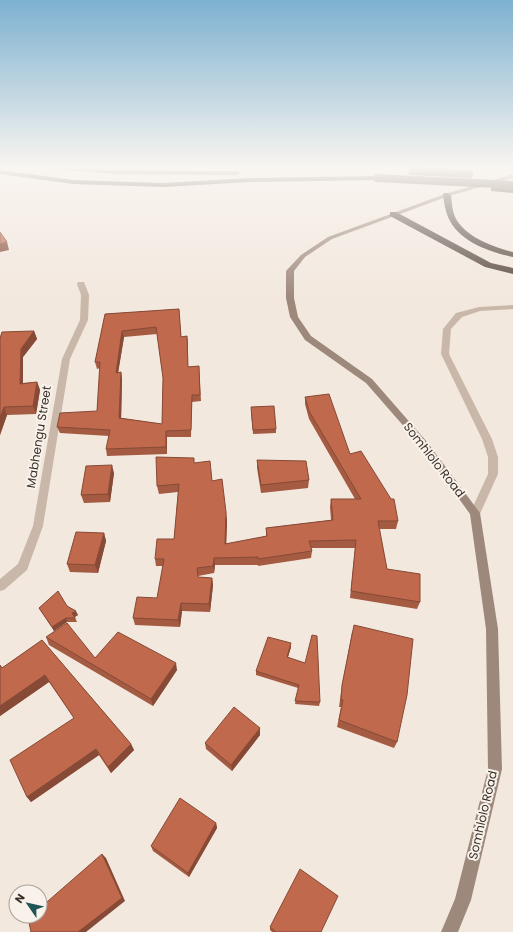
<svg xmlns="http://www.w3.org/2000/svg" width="513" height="932" viewBox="0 0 513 932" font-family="Poppins,sans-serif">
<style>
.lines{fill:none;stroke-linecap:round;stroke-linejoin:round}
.lane{fill:#c9b8aa;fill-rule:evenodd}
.street{fill:#c9b8aa;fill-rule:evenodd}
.secondary{fill:#9d887c;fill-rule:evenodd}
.highway{fill:#584841;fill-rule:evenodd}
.highway-bridge{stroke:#584841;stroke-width:8}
.wall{fill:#a55a42;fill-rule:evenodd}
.shaded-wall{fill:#864a36}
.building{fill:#c0694d;stroke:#864a36;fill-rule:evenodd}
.labels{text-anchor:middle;stroke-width:4;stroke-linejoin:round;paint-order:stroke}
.street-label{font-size:12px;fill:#372e29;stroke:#f9f2ea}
</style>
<rect width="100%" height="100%" fill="#f2e8de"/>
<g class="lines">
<path class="lane" d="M513 305V309L480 311 462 317 451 329 449 354 492 439 498 457V474L479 516 475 517 471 516 470 513 488 474V457L482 439 441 354 443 329 456 313 479 307Z"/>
<path class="street" d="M78 282H84L89 295 88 320 70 359 43 526 27 570 4 590 0 591V579L18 564 33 526 62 359 80 320 81 295 77 284Z"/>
<path class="secondary" d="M513 174V178L449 196 332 239 305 257 294 271V298L298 317 311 336 372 379 427 442 480 513 498 629 502 769 471 900 458 932H441L455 899 488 769 486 629 470 514 421 446 366 383 305 340 290 317 286 298V271L301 255 328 237 445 194Z"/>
<path class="highway" d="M63 168 116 170 237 171 240 173 237 175 116 174 66 170Z
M0 170 73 180 164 183 250 178 377 176 380 178 377 180 250 182 164 187 73 184 0 174Z
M491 187 513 189V193L491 191Z
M444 193H447L451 195C452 202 452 210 455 217 465 237 493 247 513 252V257C489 252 458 241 448 217 445 210 444 202 443 195Z
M390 212H396L491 263 513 268V274L485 267 390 216Z"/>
<path class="highway-bridge" d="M412 171 469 174
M377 178 513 185"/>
</g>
<path class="wall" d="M179 309 181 337 187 336 188 367 199 366 201 401 192 402 191 437H167V454L107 456 106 449 109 436 60 433 57 427 97 411 100 368 97 369 95 362 105 314ZM157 334 163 378 162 424 121 418 122 379 121 372 118 373 124 337Z
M34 331 37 339 23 357V383L37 382 40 390 36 414 7 415 0 435V338Z
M305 397 350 454 398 521 396 529H379L387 569 420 602 417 609 350 598 355 548H311L312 551 311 558 258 566V565H215L214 573 198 576V577L212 578 213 585 210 612 182 611 180 627 135 625 133 618 157 598 163 566H156L155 559 174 539 178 492 159 494 157 486 194 463 212 481 227 520 226 544 266 536V528L331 520 330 507 331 499H355L309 419 305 404Z
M251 412 276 429V433L253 434Z
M257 460 309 480 308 488 261 493 257 468Z
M114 473 110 502 84 503 81 495Z
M104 533 106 541 98 573 70 572 67 564Z
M67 606 78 615 75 617 77 622H67L54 631 39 608Z
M352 632 397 742 394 748 337 727 341 707H339L341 692Z
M46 637 95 658 177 670 153 706 49 645Z
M42 640 131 744 134 750 111 773 99 755 31 802 27 797 74 718 49 682 0 716V665L2 668Z
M291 647 288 657 320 702 319 706 295 704 298 688 256 675V671Z
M260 735 232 771 206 749 205 743Z
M216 823 217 828 189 877 153 851 151 846Z
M270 927 321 932H272L270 930Z"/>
<path class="shaded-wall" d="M7 242 9 250 0 252V244Z
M34 331 37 339 23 357V392L20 384 21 349Z
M122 331 124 337 117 379 116 373Z
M187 336 188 343V373V367Z
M121 372 122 379 121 424 119 418Z
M37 382 40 390 36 414 33 406Z
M4 407 7 415 0 435V418Z
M166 431 167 437V454L166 447Z
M112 465 114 473 110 502 108 494Z
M226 512 227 520 226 552 225 544Z
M104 533 106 541 98 573 95 565Z
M214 558 215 565 214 573 213 566Z
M212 578 213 585 210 612 209 604Z
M181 603 182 611 180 627 178 620Z
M76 611 78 615 74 617 72 613Z
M66 618 67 622 54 631 52 627Z
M291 643V647L287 660V657Z
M176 663 177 670 153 706 151 699Z
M45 675 49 682 0 716V706Z
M260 728V735L232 771 231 765Z
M131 744 134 750 111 773 108 767Z
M96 749 99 755 31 802 27 797Z
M216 823 217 828 189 877 188 873Z
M102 854 106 858 125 901 86 932H78Z"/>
<path class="building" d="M0 232 7 242 0 244Z
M179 309 181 337 187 336 188 367 199 366 200 395H192L191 430 166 431V447L106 449 110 430 57 427 60 413 97 411 100 362H95L105 314ZM156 327 163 378 162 424 119 418 121 372 116 373 122 331Z
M34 331 21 349 20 384 37 382 33 406 4 407 0 418V338L2 332Z
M329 394 350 454 361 451 391 499H394L398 521H378L387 569 420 574V602L351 591 356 540 309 541 312 551 258 559V557L214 558 213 566 197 568 198 577 212 578 209 604 181 603 178 620 133 618 137 597 157 598 164 559H155L157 539H174L179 484 157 486 156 457 194 458V463L210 461 212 481 222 479 226 512 225 544 267 536 266 528 333 520 331 499H361L309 411 305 397Z
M274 406 276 429 253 430 251 407Z
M257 460 306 461 309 480 261 485Z
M112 465 108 494 81 495 86 466Z
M76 532 104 533 95 565 67 564Z
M58 591 67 606 76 611 72 613 75 618H66L52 627 39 608Z
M67 623 95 658 118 632 176 663 151 699 46 637Z
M354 625 413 639 407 695 397 742 339 720 343 700H341L342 685Z
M312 635 317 636 320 702 295 701 299 685 256 671 268 637 291 643 287 657 305 663Z
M42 640 131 744 108 767 96 749 27 797 10 760 74 718 45 675 0 706V665L2 668Z
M234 707 260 728 231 765 205 743Z
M180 798 216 823 188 873 151 846Z
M102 854 122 898 78 932H31L28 918 30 916H40V908Z
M300 869 338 896 321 932H276L270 927Z"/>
<linearGradient id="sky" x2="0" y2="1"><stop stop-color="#7db1d0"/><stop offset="0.56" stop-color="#f9f5f0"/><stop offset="1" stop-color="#f9f5f0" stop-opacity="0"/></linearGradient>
<rect width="513" height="298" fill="url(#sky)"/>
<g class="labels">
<g class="street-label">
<text transform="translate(39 437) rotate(-81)" y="4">Mabhengu Street</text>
<text transform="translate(434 460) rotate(52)" y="4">Somhlolo Road</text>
<text transform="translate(483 815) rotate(-77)" y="4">Somhlolo Road</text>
</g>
</g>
<g transform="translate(28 904) rotate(304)"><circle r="19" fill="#f9f2ea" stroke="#aba49d"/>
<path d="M0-3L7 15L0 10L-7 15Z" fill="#215457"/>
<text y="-6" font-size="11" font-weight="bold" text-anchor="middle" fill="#372e29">N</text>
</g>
</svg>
